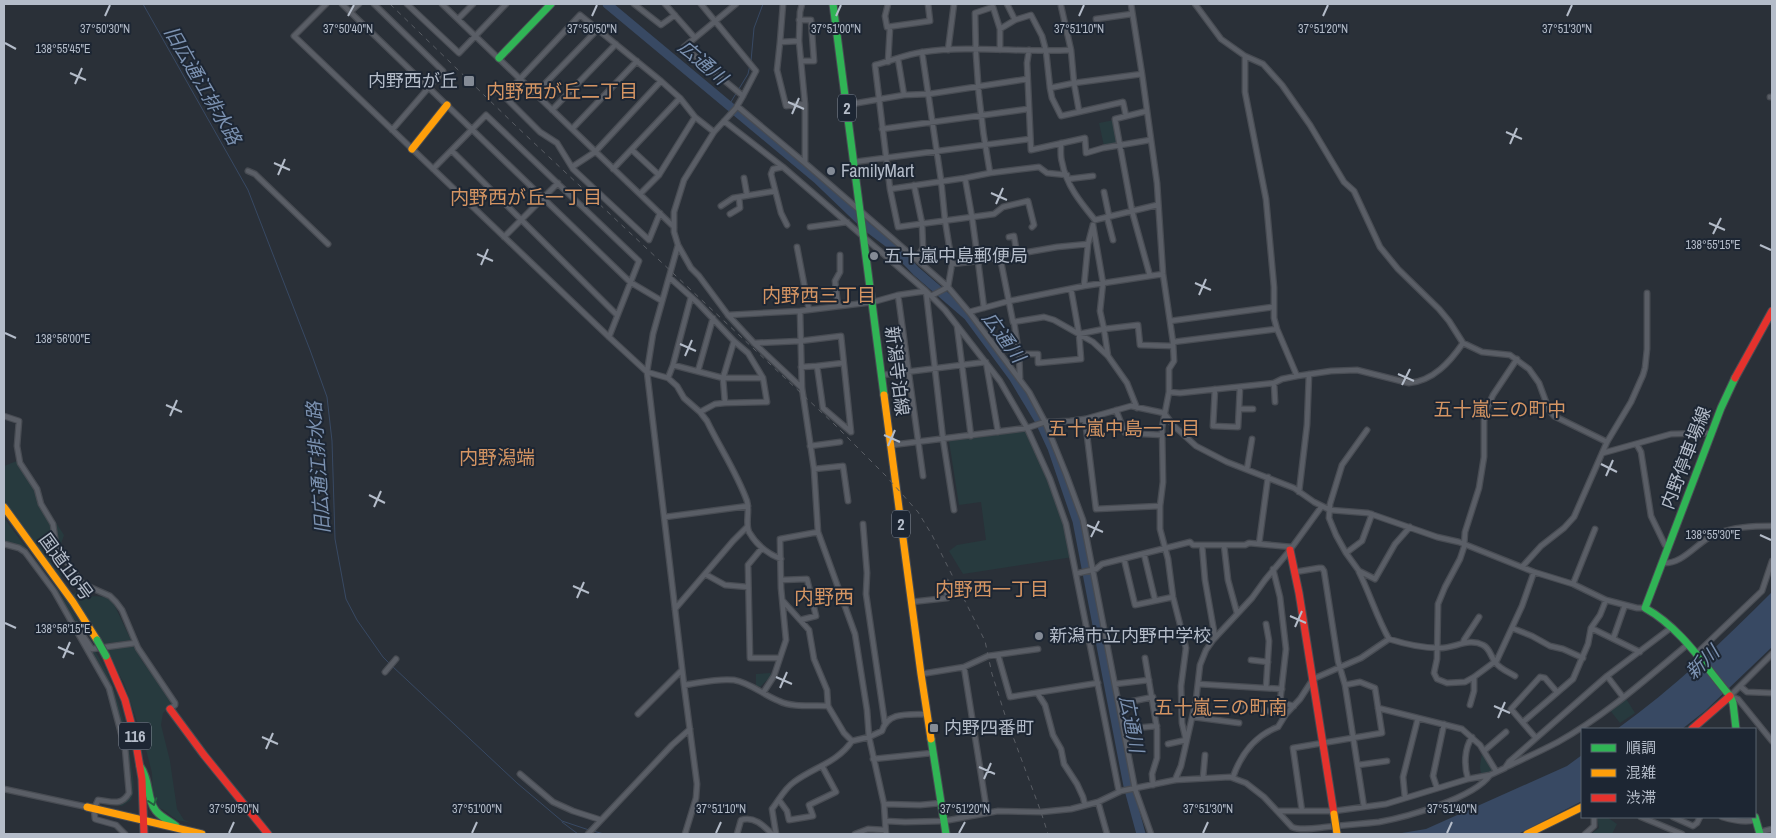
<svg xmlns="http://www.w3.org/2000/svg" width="1776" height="838" viewBox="0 0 1776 838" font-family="'Archivo Narrow','Noto Sans JP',sans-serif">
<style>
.green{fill:#273a3e}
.water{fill:#384963}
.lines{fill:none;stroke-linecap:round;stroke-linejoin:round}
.stream{stroke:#384963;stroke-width:1}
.river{stroke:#384963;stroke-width:9}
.street-casing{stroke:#484c53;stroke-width:7}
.fast-casing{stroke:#484c53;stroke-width:9}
.slow-casing{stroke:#484c53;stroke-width:9}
.jam-casing{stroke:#484c53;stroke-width:9}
.street{stroke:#5a5e66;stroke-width:4.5}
.fast{stroke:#30b455;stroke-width:7}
.slow{stroke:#ff9f0a;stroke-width:7}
.jam{stroke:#e5322d;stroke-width:7}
.rail{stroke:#595d64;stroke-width:1;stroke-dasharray:5 5;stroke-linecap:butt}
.fast-bridge-casing{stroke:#484c53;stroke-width:9;stroke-linecap:butt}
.slow-bridge-casing{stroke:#484c53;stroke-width:9;stroke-linecap:butt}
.fast-bridge{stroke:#30b455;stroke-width:7}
.slow-bridge{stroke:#ff9f0a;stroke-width:7}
.oneway{stroke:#255f41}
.ticks{fill:none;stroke:#b4bcc9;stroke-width:2}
.poi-dot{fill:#848b96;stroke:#1d2633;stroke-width:2}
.labels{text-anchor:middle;stroke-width:4;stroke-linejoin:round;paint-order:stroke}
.shield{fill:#1d2633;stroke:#878f9c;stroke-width:1}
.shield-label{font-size:16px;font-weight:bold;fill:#b4bcc9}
.poi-label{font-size:18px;fill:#b4bcc9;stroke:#1d2633;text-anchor:start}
.street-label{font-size:18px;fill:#b4bcc9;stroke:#1d2633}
.water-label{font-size:19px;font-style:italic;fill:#7c92b1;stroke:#1d2633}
.neighbourhood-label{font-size:19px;fill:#d59563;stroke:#1d2633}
.quarter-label{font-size:20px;fill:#d59563;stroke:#1d2633}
.ticks-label{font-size:12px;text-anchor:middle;fill:#b4bcc9;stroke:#1d2633;stroke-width:4;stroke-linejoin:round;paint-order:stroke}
</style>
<rect width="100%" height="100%" fill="#2a3038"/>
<path class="green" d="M1114 120 1119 143 1104 146 1099 123Z
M1025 431 1042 465 1060 505 1073 557 963 574 949 551 957 545 986 540 981 502 959 505 949 441Z
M17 461 20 468 64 535 57 556 51 550 54 559 65 573 59 578 4 505V466Z
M4 518 68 604 94 648 91 646 74 619 69 617 22 548 15 544 4 541Z
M79 590 86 598C91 595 106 596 112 600L131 640 103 644 72 595Z
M134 645 142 661 173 701 171 705 163 713 161 725 170 761 177 809 184 820 192 823 177 820 162 809 158 808 153 797 152 773 144 742 124 683 105 649Z
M95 651C117 687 127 727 132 769 133 779 136 790 131 800L122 806 114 805C121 805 127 802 130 796 137 778 117 705 109 686 104 674 97 663 90 652Z
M770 673 772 675 760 687 756 686V674Z
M1625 697 1635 713 1620 723 1609 709Z
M1482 752 1493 772 1481 774 1480 767Z
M1597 817H1607L1617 824 1612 834H1591L1599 828Z"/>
<path class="water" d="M1772 592V647L1705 711 1682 729H1617C1673 689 1724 640 1772 592Z
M1582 755V801L1518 834H1396L1426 829 1567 766Z"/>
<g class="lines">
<path class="stream" d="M143 4 248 190 310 350 327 397 332 441 335 539 346 599 357 620 383 657 389 663
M751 61 754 28 763 4
M729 105 748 74 750 65
M392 666 517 783 562 821 589 830
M562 822 578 834
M593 831 604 834"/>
<path class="river" d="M607 4 817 179 867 227 891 245 916 271 968 316 1013 377 1040 422 1052 448 1077 521 1128 786 1141 834"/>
<defs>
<path id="street" d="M326 4 294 36 609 337 647 372 668 378 677 386 684 398 700 412 707 421C720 448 737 473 747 501 750 511 745 523 749 532 756 544 768 554 781 559
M342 4 630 282 662 301
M374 4 443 71 392 130
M407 4 459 53 506 4
M442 4 674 227
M634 4 661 25 675 15
M665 4 695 38
M701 4 756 71 743 96 736 108 714 132 684 180 674 212V232L678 245 691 268 699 276 728 315 754 343 802 388
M736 4 684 47 743 96
M888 4 885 16 887 27 930 21 928 4
M1007 4 1015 20
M1131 4 1142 74 1157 183 1163 274 1173 342 1174 361 1169 369V392L1162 428 1163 482 1160 506V529L1168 559 1173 597 1186 648 1181 686 1182 723 1186 740
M1195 4 1221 39 1245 56 1263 64 1282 85 1310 125 1344 182 1354 191 1380 247 1398 269 1439 309 1449 321 1463 343 1482 352 1510 355 1529 369 1539 383 1549 410 1554 416 1607 442
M1061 6 1071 50
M350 12 359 4
M458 19 473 4
M1096 19 1132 14
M799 20H811L814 61H801
M1000 29V50
M799 41 780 42 777 70 786 106 805 104
M780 42 783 4
M948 50 954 4
M1029 50 1027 63 1031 150 1085 138 1086 153 1103 148 1150 140
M922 52 941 180 945 220 952 264 948 287 969 312 1029 392 1045 422 1066 474 1083 520 1135 789 1151 834
M1245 56V92L1266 199 1274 287V318L1277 329 1297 376
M898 59 904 95 929 94 1027 79
M888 62 890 27
M535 94 598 29
M1770 97H1772
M846 105 904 95
M737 106 805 163V104L799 41 800 12 802 4
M552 110 616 44
M1079 111 1074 83 1050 88 1052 98 1061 116 1123 102 1126 116
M1147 111 1115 119 1132 211 1150 276
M724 121 783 167 926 291 943 439 954 510
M572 129 637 61
M882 129 1028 109
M1061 143C1061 149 1060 156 1062 162 1066 185 1081 203 1095 220
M632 150 659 175
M452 151 617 315
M854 162 1030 139
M805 163 916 259
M572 167 595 152 661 81
M783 167 773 169 771 174 781 213 787 225
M433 169 486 115 639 261 609 337
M613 169 680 98
M248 171 255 174 328 244
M990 173 1039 167 1047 173 1067 175
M744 178 747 195
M965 178 890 189 875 65C891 61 907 54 923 52 972 45 1022 53 1071 50L1074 83 1142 74
M1068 179 1093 176
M914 185 922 223 923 248 916 259 948 287 931 296
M890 189 898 227 972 217 978 261 1017 254 1014 236 1009 237
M1104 192 1109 216
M640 194 659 175 695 117
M721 206 733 198 775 191
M660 213 649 240 573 169 557 143 540 132 504 96 580 15 661 81 680 98 695 117 714 132
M730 214 740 208 739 197
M1107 217 1113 240
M1095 220 1157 205
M1093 225 1103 283 1100 311 1104 329 1138 325 1140 345 1173 346
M810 227 847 222
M1032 227 1034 225 1028 201 1003 207 994 214 972 217 965 178 990 173C980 120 975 67 975 13L993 7 1000 29 1015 20 1031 15 1042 36 1046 51 1050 88
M504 237 558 183
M678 245 653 334 647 372 684 685 697 784 696 798 685 834
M797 247 809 310
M1017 254 1057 247 1088 244
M1000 257 1013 322 1044 317 1054 320 1093 342 1108 356 1127 383 1137 408
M952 264 978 261 984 308
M1084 286 1088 244 1093 225
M898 295 923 476
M838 306 835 281 840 272V255
M800 311 802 388 814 469 818 532 855 634 867 710 869 737 884 804 886 834
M969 312 1009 301 1084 286 1163 274
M728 315 800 311 873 302 898 295 926 291 945 310 1000 381 1027 428 1050 479 1066 524 1119 792
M1170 321 1273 307
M1014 322 1019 354
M957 326 971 436
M1079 334 1104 329 1108 356
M734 341 723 378H763
M1173 342 1277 329
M754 343 800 341 841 336 851 432 823 408 817 366 843 363
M1517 359 1493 395 1486 410 1484 421V457L1479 488 1465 532 1464 547 1460 559 1445 587 1438 604 1437 659 1434 673 1437 679 1447 683 1465 682 1474 677 1497 660 1522 606 1534 572
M673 365 691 297
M801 367 817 366
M698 371 713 318
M882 375 986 362 998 432
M668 378 673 365 723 378 725 403 767 402 763 378 748 353 734 341 698 303 670 278
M1020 378 1019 354H1038V363L1081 359 1079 334 1071 289
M1274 383 1275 402
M1215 389 1213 426 1238 427 1240 387
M1169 392 1180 393 1274 383 1282 379 1297 376 1331 371 1357 370 1409 383C1433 381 1450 362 1463 343
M1239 409H1253
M1116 410 1125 433 1162 435
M700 412 715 404 725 403
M4 416 19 421 17 446 20 463 37 489 41 504 53 524 56 545 59 552 83 584 110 596 116 602 122 610 138 648 175 703V705L170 709
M1085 419 1096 509 1160 506
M892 445 1027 428 1045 422 1070 421 1085 419 1131 406 1164 413 1174 426 1196 446 1227 462 1294 488 1314 502 1330 510 1368 513 1437 537 1459 542 1534 572 1573 584 1606 600 1637 608H1645
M1637 445 1641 452 1651 516 1665 545 1668 547
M810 446 840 442
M1603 453 1671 434 1710 433
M814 469 843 466 848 501
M1247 469 1252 439
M1299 492 1307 425 1309 374
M1372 514 1362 541 1346 553 1359 571 1375 579 1395 544 1410 527
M665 517 748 506
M863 524 867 573 866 594 885 724
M4 544 19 548 25 552 54 591 109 688 125 748 129 793C121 807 111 801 98 800L94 809 95 819 98 820 116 825 125 834
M1259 544 1268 477
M1202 545 1205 580 1215 637
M1224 545 1228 580 1237 613
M762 548 748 565 750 658H780
M1346 553 1336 535 1329 518 1330 504 1342 465 1367 430
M1144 554 1155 600
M1124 559 1135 605 1173 597
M1662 563C1683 565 1697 542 1715 534 1734 527 1752 526 1772 526
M1522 567 1541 546 1564 528 1574 517 1607 442 1631 402 1643 375 1645 368 1647 349V293
M1273 569 1280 597 1286 649 1280 702 1294 706
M1295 572 1319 568H1322L1324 571 1338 661 1345 685 1364 807
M1359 572C1370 594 1377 618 1389 639
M1079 573 1096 569 1102 564 1190 542 1193 545H1245L1249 543 1292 547
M705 574 725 585 748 587
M781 580 807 579 816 616 800 620
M1573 584 1595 529
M783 601 809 630 814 659 827 690 828 706
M911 602 947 598 946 582
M675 609 733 541 747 527
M1266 624 1269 641 1266 688
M73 627 76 625 92 649 135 643
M1512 628 1532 636 1550 646 1563 649 1583 658
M1591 628 1640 652
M1613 639 1625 605
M1463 643 1464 640 1479 617
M1696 654 1762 591 1772 561
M1772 654 1730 696 1738 699 1772 741
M998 655 1010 697 1098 683
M1145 658 1157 729V758L1152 774 1153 785
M1251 660 1268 662
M964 667 987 812
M385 672 396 659
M921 674 964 667 988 656 1038 649
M1607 676 1623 697
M1115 684 1149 680
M1198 684 1282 689
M684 685C700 683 717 678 734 680 751 683 763 695 779 701 793 708 813 705 828 706L844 733 852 741
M1740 686 1747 692 1772 693
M763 693 774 676 786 640 781 588 780 539 818 532
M1038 694 1045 705 1053 735 1061 749 1064 764 1077 784 1083 797 1085 805
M1119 704 1153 697
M1470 705 1474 691V677
M1245 707 1286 714
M1378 708 1462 729 1480 745 1496 771
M638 714 682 670
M1193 717 1239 723
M1523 722 1573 679 1588 644 1591 628 1600 615 1606 600
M1124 729 1157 726
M1536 738 1511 709 1540 677 1545 678 1557 692
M1168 744 1186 740
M1484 751 1506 732
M873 759 932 753
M1358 765 1387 761
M1506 767C1523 759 1541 751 1558 742 1605 716 1646 679 1687 645
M520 774 553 802 573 811 601 820
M1233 777C1241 754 1256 735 1278 727L1286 714 1300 699 1313 679 1361 658 1389 639C1405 644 1422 648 1438 648 1454 649 1468 637 1483 645 1491 649 1490 657 1496 663 1500 669 1509 672 1515 676
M1203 778 1205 755
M1468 779C1464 766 1464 749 1472 737
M1175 780 1181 766 1196 700 1200 665 1206 650 1213 640 1252 598 1265 580 1290 550 1322 506
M1437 788 1433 776 1444 724
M4 789 87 807
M1405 798 1403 777 1418 718
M779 800 787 811 789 820 813 816 809 805 836 792 822 766
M1098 802 1107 834
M884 804 920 805 941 803
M1278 811H1334L1386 804 1468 779 1490 775 1505 768 1509 762 1607 676 1672 627
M1302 811 1293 748 1382 733 1375 688 1360 682 1345 685
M1641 817 1682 834
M1673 817 1693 826 1697 823 1700 817
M1722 817C1732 820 1746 823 1755 820
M886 821 905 822 944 821 998 811 1041 812 1071 809 1098 802 1121 791 1175 780 1230 777 1246 783 1264 797 1292 827C1301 831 1316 828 1326 827 1344 825 1361 824 1379 822 1407 817 1474 798 1490 775
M1760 832 1772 829
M588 834 672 745 690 729
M737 834 741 820C754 816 763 825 772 834
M776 834 772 809C779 800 784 789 794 782 814 767 837 763 852 741L869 737 882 731C888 711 909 715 927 714
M855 834 868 829 885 830
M1585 834 1594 826V817"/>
<path id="fast" d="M833 4 884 395
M499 58 551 4
M1735 378 1721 408 1645 608C1681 628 1704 665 1730 696L1733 703 1736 729
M931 739 946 834
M140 766C151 781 146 799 156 811 162 818 170 821 176 826
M1755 817 1760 834"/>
<path id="slow" d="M412 149 447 105
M884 395 921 674 931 739
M4 507 73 602 97 640
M87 807 202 834
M1527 834 1582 807"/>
<path id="jam" d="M1735 378 1772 311
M1290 550 1299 593 1334 814
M106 656 125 700 135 738 142 779 144 834
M170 709 204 755 268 834
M1692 729 1730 696"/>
</defs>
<use href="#street" class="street-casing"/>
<use href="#fast" class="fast-casing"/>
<use href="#slow" class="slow-casing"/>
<use href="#jam" class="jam-casing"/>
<use href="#street" class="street"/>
<use href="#fast" class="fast"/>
<use href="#slow" class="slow"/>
<use href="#jam" class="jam"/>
<path class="rail" d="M390 4 516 126 834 424 886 476 918 512 932 535 985 641 992 674 1005 715 1041 812 1048 834"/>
<defs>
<path id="fast-bridge" d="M97 640 106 656"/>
<path id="slow-bridge" d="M1334 814 1337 834"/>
</defs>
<use href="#fast-bridge" class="fast-bridge-casing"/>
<use href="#slow-bridge" class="slow-bridge-casing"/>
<use href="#fast-bridge" class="fast-bridge"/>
<use href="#slow-bridge" class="slow-bridge"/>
</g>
<defs><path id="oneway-chevron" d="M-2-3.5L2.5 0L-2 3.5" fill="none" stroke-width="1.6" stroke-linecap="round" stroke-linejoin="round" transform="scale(1.25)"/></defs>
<use class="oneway" href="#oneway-chevron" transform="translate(153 802) rotate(72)"/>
<path class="ticks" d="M105 16 110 5M348 16 354 5M592 16 597 5M836 16 841 5M1079 16 1084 5M1323 16 1328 5M1567 16 1572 5M5 43 16 49M70 73 86 80M75 84 82 68M788 102 804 109M792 114 799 98M1506 132 1522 139M1510 144 1517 128M274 163 290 170M278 175 285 159M991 193 1007 200M996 204 1003 188M1709 223 1725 230M1713 234 1721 218M1760 245 1771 250M477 254 493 261M481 265 488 249M1195 283 1211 290M1199 295 1206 279M5 333 16 338M680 344 696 351M685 356 692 340M1398 374 1414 381M1402 385 1410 369M166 405 182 412M170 416 177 400M884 435 900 442M888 446 895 430M1601 464 1617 472M1606 476 1613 460M369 495 385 503M374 507 381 491M1087 525 1103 532M1760 535 1771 540M1091 537 1099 521M573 586 589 593M577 598 584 582M1290 616 1306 623M5 623 16 628M1295 627 1302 611M58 647 74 654M63 658 70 642M776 677 792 684M780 688 787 672M1494 706 1510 713M1498 718 1505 702M262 737 278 744M266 749 273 733M979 767 995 774M984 779 991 763M229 833 234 822M472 833 477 822M716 833 721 822M959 833 965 822M1203 833 1208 822M1447 833 1452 822"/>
<g class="poi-dot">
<rect x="463" y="75" width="12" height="12" rx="2.5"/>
<circle cx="831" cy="171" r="5"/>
<circle cx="874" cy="256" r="5"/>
<circle cx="1039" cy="636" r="5"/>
<rect x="929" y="723" width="10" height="10" rx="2.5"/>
</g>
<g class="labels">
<g class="shield">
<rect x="838" y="94.5" width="18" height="27" rx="4"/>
<rect x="892" y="510.5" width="18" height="27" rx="4"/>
<rect x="119" y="722.5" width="32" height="27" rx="4"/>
</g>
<g class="shield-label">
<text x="847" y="114">2</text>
<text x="901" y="530">2</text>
<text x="135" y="742">116</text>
</g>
<g class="poi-label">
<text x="458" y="87" text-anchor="end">内野西が丘</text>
<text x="841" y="177">FamilyMart</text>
<text x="884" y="262">五十嵐中島郵便局</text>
<text x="1049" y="642">新潟市立内野中学校</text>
<text x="944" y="734">内野四番町</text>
</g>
<g class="street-label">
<text transform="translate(897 371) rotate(83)" y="6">新潟寺泊線</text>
<text transform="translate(1686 458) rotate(-69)" y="6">内野停車場線</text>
<text transform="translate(66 567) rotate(54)" y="6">国道116号</text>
</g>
<g class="water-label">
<text transform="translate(703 62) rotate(40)" y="7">広通川</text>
<text transform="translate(203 85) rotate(60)" y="7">旧広通江排水路</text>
<text transform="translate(1004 337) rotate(54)" y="7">広通川</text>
<text transform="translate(318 468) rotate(-94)" y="7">旧広通江排水路</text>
<text transform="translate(1702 662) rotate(-44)" y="7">新川</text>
<text transform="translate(1132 724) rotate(79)" y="7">広通川</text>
</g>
<g class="neighbourhood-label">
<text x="562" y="98">内野西が丘二丁目</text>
<text x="526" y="204">内野西が丘一丁目</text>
<text x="819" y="302">内野西三丁目</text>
<text x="1500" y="416">五十嵐三の町中</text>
<text x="1124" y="435">五十嵐中島一丁目</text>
<text x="497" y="464">内野潟端</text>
<text x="992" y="596">内野西一丁目</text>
<text x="1221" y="714">五十嵐三の町南</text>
</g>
<g class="quarter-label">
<text x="824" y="604">内野西</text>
</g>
</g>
<g class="ticks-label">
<text x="105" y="33">37°50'30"N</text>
<text x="348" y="33">37°50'40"N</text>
<text x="592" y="33">37°50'50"N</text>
<text x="836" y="33">37°51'00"N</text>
<text x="1079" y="33">37°51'10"N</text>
<text x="1323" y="33">37°51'20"N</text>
<text x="1567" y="33">37°51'30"N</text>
<text x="63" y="53">138°55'45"E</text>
<text x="1713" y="249">138°55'15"E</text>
<text x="63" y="343">138°56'00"E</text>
<text x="1713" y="539">138°55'30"E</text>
<text x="63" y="633">138°56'15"E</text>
<text x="234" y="813">37°50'50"N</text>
<text x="477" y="813">37°51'00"N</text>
<text x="721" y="813">37°51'10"N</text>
<text x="965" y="813">37°51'20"N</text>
<text x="1208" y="813">37°51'30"N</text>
<text x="1452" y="813">37°51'40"N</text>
</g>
<rect width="1776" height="838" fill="none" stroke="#b4bcc9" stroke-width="10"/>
<rect x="1581" y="728" width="175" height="90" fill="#1d2633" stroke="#59626f"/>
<rect x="1591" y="744" width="25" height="8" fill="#30b455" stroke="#59626f"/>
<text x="1626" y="753" font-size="15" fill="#b4bcc9">順調</text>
<rect x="1591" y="769" width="25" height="8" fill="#ff9f0a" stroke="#59626f"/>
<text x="1626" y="778" font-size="15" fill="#b4bcc9">混雑</text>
<rect x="1591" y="794" width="25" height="8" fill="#e5322d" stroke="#59626f"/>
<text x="1626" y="803" font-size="15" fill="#b4bcc9">渋滞</text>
</svg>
